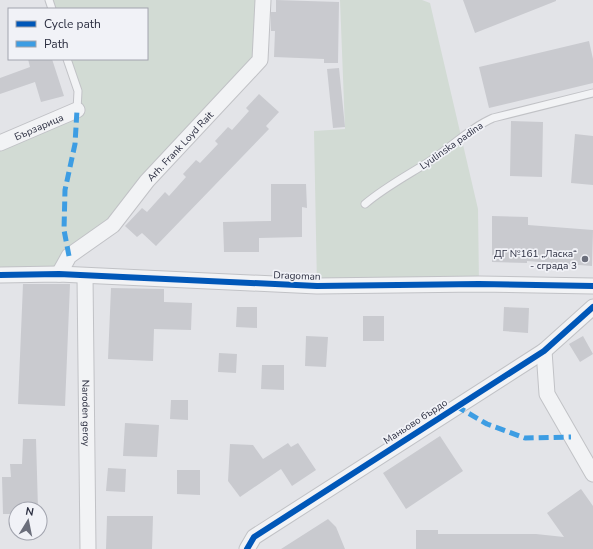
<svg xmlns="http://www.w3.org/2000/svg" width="593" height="549" viewBox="0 0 593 549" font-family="'Nunito Sans',sans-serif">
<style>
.green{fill:#d2dbd4}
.building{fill:#c9cacf}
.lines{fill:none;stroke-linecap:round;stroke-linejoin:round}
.lane-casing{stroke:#c1c2c6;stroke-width:9}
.street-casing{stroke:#c1c2c6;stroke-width:17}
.lane{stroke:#f2f3f5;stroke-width:7}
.street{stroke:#f2f3f5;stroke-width:15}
.quiet{stroke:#3d9de3;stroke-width:5;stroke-dasharray:10 5;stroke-linecap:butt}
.cycleway-casing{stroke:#f1f2f7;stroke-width:8}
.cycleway{stroke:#0057b8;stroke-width:6}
.poi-dot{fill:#6b6e7b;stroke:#f1f2f7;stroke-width:1.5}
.labels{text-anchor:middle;stroke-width:3.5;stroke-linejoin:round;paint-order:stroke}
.street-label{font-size:10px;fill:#2b2e40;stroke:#f1f2f7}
.poi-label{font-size:10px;fill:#2b2e40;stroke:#f1f2f7;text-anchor:end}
</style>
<rect width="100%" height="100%" fill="#e3e4e8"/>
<path class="green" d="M49 0H263L260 60 59 274 0 275V143L77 110 78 91 67 59H147V9H52Z
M340 0H422L430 3 478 209 479 284 317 286 314 131 345 129Z"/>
<path class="building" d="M276 0 339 2 338 63H324V59L274 57 275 31H271V12H276Z
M463 0H556V1L475 33Z
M589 41 593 59V83L489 108 479 67Z
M28 59H52L64 96 41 102 35 82 0 94V78L30 67Z
M339 68 345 127 333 128 327 69Z
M259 94 279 112 266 126 269 129 156 246 142 233 137 237 125 226 142 208 147 212 165 192 169 196 186 177 183 174 196 160 200 163 218 144 215 141 228 127 232 130 249 111 246 108Z
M511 121 543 122 542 177 510 176Z
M575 134 593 136V185L571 183Z
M271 184H306L307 208 302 207V237L259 238V252H224L223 222 271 221Z
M492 216 528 217V225L593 230 592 266 527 261V263L492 262Z
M23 284H70L65 406 18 404Z
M111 288 164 289V302L192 303 191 330 154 329 153 361 108 359Z
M237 307H257V328L236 327Z
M504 307 529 308 528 333 503 331Z
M363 316H384V341H363Z
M306 336 328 337 326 367 305 366Z
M583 336 593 354 580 362 569 344Z
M219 353 237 354 236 373 218 372Z
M262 365H284V390L261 389Z
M171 400H188V420L170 419Z
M125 423 159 425 157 457 123 456Z
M440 436 463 471 406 509 383 473Z
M23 439H36L38 509H16V514H3L2 477H11L10 464H22Z
M288 443 291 447 298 443 316 470 292 486 281 469 240 497 228 481 230 444 253 445 263 459Z
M108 468 126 469 125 492 106 491Z
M177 470H200V495L177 494Z
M581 489 593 506V549H416V530H438V534H536L564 537 547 513Z
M107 516H153L152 549H106Z
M328 519 336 527 345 549H281Z"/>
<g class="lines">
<defs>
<path id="lane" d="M49 0 52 9
M67 59 78 91 77 110
M365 204C385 187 408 175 430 161 451 147 470 128 493 118L593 93"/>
<g id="street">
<path id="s1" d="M0 143 77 110"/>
<path id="s2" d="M59 274 69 256 113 225 147 181 260 60 263 0"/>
<path d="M0 275 59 274 317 286 479 284 593 286"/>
<path id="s3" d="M85 276 88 549"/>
<path d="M544 351 547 394 593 474"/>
<path d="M247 549 254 537 544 351 593 307"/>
</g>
</defs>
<use href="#lane" class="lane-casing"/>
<use href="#street" class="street-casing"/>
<use href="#lane" class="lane"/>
<use href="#street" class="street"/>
<path class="quiet" d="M69 256 64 230 65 190 75 144 77 110
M456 406 487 424 525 438 571 437"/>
<defs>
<path id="cycleway" d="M0 275 59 274 317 286 479 284 593 286
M247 549 254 537 544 351 593 307"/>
</defs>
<use href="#cycleway" class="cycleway-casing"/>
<use href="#cycleway" class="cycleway"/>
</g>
<circle class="poi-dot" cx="585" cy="259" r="4"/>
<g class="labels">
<g class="street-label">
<text dy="4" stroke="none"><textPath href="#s1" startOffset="42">Бързарица</textPath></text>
<text transform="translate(451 145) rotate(-35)" y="4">Lyulinska padina</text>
<text dy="4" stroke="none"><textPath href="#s2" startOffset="178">Arh. Frank Loyd Rait</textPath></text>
<text transform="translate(297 275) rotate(2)" y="4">Dragoman</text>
<text dy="4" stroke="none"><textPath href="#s3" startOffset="137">Naroden geroy</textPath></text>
<text transform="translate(415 421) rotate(-33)" y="4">Маньово бърдо</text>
</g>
<g class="poi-label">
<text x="577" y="257">ДГ №161 „Ласка“<tspan x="577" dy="12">- сграда 3</tspan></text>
</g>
</g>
<rect x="8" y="8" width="140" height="52" fill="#f1f2f7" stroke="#a2a4ae"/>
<rect x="16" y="21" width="20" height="6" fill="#0057b8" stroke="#a2a4ae"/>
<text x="44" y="28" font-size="12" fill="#2b2e40">Cycle path</text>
<rect x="16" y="41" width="20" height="6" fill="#3d9de3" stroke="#a2a4ae"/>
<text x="44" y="48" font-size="12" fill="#2b2e40">Path</text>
<g transform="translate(28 521) rotate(10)"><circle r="19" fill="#f1f2f7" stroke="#a2a4ae"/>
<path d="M0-3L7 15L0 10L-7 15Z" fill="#6b6e7b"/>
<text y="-6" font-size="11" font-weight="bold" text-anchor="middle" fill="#2b2e40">N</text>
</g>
</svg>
